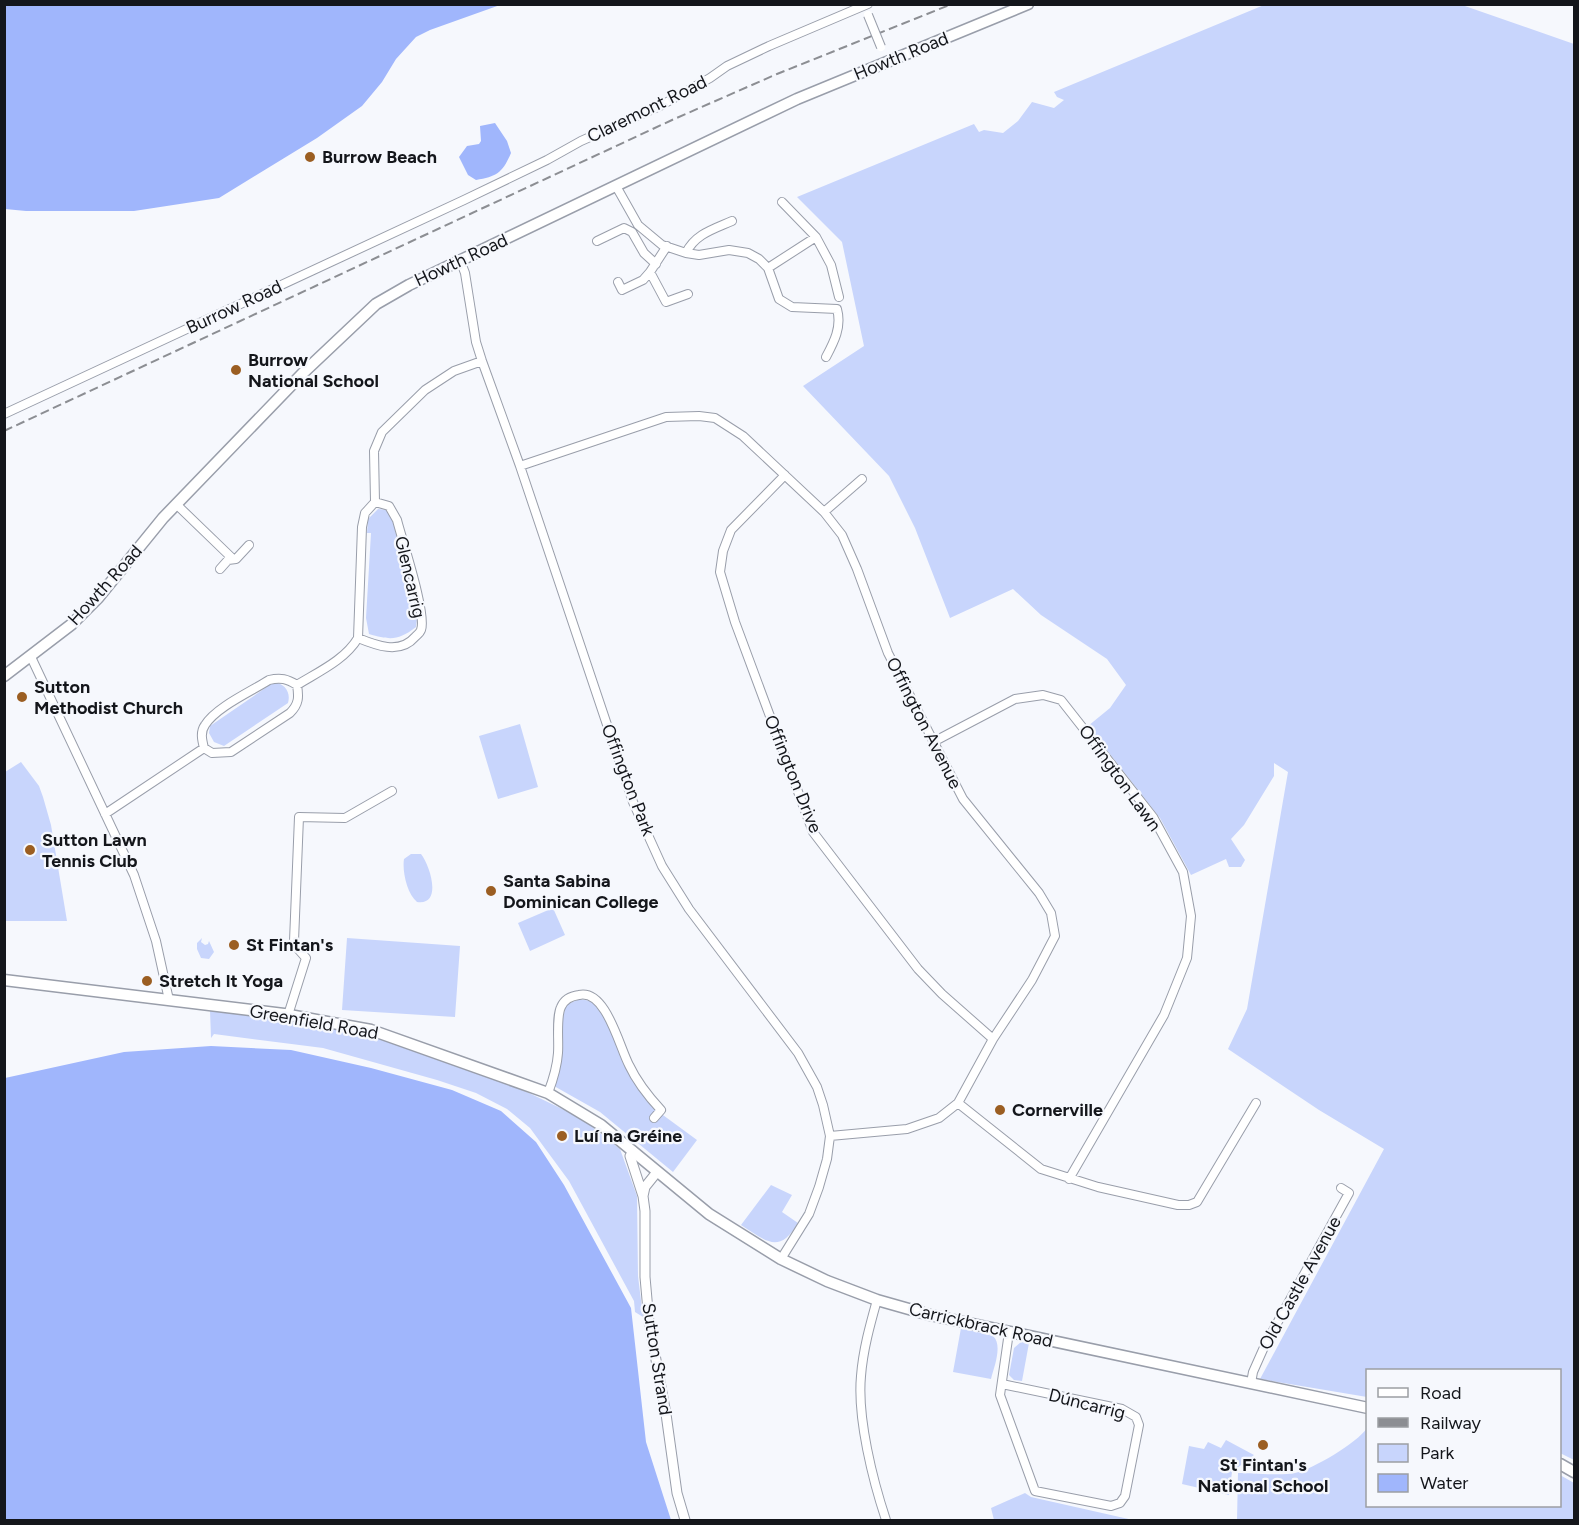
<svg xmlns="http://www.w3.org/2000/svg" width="1579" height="1525" viewBox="0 0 1579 1525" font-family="Figtree,sans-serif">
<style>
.green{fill:#c8d5fc}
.water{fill:#a0b6fc}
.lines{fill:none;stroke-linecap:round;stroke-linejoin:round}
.minor-casing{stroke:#999eaa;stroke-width:10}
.tertiary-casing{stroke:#999eaa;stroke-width:11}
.secondary-casing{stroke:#999eaa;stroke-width:13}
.minor{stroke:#fff;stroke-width:8}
.tertiary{stroke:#fff;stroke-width:9}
.secondary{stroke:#fff;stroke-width:10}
.rail{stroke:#8c8e93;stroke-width:2;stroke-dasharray:9 4.5;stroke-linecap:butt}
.minor-bridge-casing{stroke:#999eaa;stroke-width:10;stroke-linecap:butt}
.minor-bridge{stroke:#fff;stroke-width:8}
.poi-dot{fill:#9b5e22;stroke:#f6f8fd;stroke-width:2}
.labels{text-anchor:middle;stroke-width:4.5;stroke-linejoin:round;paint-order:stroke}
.street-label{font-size:18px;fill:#14161b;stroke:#f6f8fd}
.poi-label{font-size:18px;font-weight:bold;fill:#14161b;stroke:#f6f8fd;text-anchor:start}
</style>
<rect width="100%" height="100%" fill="#f6f8fd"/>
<path class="green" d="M1264 5H1462L1574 44V1460L1560 1453V1370H1368L1367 1397 1260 1379 1384 1149 1319 1110 1228 1049 1247 1009 1288 772 1274 763V776L1244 825 1231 839 1245 860 1241 867H1229L1226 859 1191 875 1160 818 1088 726 1110 708 1126 685 1107 659 1041 615 1013 589 950 618 915 528 889 476 803 386 864 346 842 242 797 197 974 124 979 132 984 130 1003 133 1018 121 1032 102 1054 108 1064 100 1057 97 1054 92Z
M378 509 387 510 391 514 417 618 416 627C398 641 390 640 369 634L366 618 371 533H367L368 519Z
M274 682C285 684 291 692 288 703L224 746 214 742 209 733 210 726Z
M520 724 538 787 498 799 479 736Z
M21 762 39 786 43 797 51 825 67 921H5V772Z
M411 854H421C430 865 443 906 417 902 407 894 402 871 404 859Z
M553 908 565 935 530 951 518 923Z
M202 938 201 942 205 945 208 944 209 941 214 952 209 959 201 958 197 949V943Z
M347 938 460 946 455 1017 342 1010Z
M579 999 591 1001 603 1014 633 1081 652 1107 697 1140 673 1172 600 1112 554 1086 562 1040V1021L566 1005Z
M210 1010 331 1028 380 1038 479 1073 529 1093 581 1118 620 1149 637 1196 638 1276 643 1317 635 1312 634 1301 569 1181 530 1128 507 1109 476 1093 437 1080 323 1048 214 1034 211 1038Z
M771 1185 792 1195 782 1212 798 1223C779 1255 766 1241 741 1225Z
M961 1328 993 1336C1003 1345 994 1367 991 1379L953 1372Z
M1021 1342 1029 1343 1022 1381 1014 1380 1009 1375 1014 1348Z
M1367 1428 1368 1506H1560V1475L1574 1483V1520H1237L1238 1473C1254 1473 1280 1476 1295 1473 1313 1469 1357 1443 1367 1428Z
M1226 1440 1254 1455 1232 1472 1229 1495 1182 1484 1189 1446 1204 1449 1208 1442 1221 1448Z
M1025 1493 1031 1497 1133 1520H994L991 1508Z"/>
<path class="water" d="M4 5 5 4 500 5 430 30 416 37 396 59 382 82 362 106 317 138 219 198 134 211H26L5 209Z
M495 123 507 141 511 153C503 172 497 177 476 180L468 175 459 157 467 146 479 144 481 141 480 126Z
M211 1046 291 1050 371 1068 452 1090 501 1111 536 1142 564 1185 631 1308 646 1442 671 1520H5V1078L124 1052Z"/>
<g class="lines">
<defs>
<path id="minor" d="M616 186 638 225 662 245 686 253 699 255 729 250 748 253 759 259 768 268 779 299 792 307 837 309C842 327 834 342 826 357
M782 202 816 237 831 265 839 297
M597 241 624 228 632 232 644 253 656 264
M667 246 650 272 666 302 688 294
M686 253C695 234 714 229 732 221
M460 260 465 273 476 342 482 361 520 466 633 802 662 866 689 909 798 1053 817 1087 823 1105 830 1136 827 1159 819 1187 809 1214 781 1259
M768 268 816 237
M618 282 622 290 643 280 650 272
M4 414 464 200 547 160 581 141 660 106 710 78 727 66 769 46 868 4
M520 466 666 417 699 416 715 418 743 436 824 512 842 535 857 569 888 653 963 799 1039 893 1051 913 1055 936 1032 980 993 1039 958 1103 939 1118 907 1129 830 1136
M785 475 731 530 723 551 720 572 735 622 813 832 918 969 942 994 993 1039
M176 504 233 559
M824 512 862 479
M220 569 228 560 236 559 249 545
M358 638C375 645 400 655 415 637 417 635 420 633 421 630 427 614 402 540 397 520L389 506 375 502
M31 657 134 875 156 941 169 1000
M297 685C318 672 345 660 358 638L362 527 365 513 375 502 374 451 382 432 425 390 454 371 482 361
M935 741 1015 699 1043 695 1061 700 1153 817 1183 872 1191 916 1187 958 1164 1015 1069 1179
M105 814 204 748C202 740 200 732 205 725 216 707 252 691 269 680 281 677 287 679 297 685 299 697 299 704 290 713L231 752 212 753 204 748
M288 1015 306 958 298 949 294 941 299 817 345 818 392 791
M548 1093C553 1080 557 1068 558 1053 559 1041 556 1017 561 1007 564 1000 571 996 579 995 606 989 619 1046 629 1065 637 1082 648 1096 661 1110L654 1118
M958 1103 1041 1169 1098 1187 1178 1205H1189L1197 1202 1256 1103
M877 1300C870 1325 863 1350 861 1376 857 1418 873 1481 886 1520
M1251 1383 1253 1372 1265 1345 1349 1193 1341 1188
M1002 1384 1122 1409 1136 1417 1139 1425 1125 1496 1120 1503 1111 1506 1035 1491 1000 1395 1009 1332"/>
<path id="tertiary" d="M633 1151 630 1156 643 1196 645 1211V1277L649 1322 666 1414 677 1493 685 1520
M643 1196 645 1187 657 1172"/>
<path id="secondary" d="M4 676 72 624 98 598 163 518 304 372 376 304 409 285 797 99 1028 4
M4 980 284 1014 371 1030 548 1093 601 1125 709 1214 781 1259 827 1281 877 1300 930 1315 1368 1408
M1560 1464 1574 1472"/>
</defs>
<use href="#minor" class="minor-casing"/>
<use href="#tertiary" class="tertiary-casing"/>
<use href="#secondary" class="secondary-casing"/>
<use href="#minor" class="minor"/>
<use href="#tertiary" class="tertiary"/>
<use href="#secondary" class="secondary"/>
<path class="rail" d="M4 431 672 120 777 74 952 4"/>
<defs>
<path id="minor-bridge" d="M868 15 881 47"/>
</defs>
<use href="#minor-bridge" class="minor-bridge-casing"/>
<use href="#minor-bridge" class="minor-bridge"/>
</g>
<g class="poi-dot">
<circle cx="310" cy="157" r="6"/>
<circle cx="236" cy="370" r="6"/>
<circle cx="22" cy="697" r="6"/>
<circle cx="30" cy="850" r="6"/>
<circle cx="491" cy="891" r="6"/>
<circle cx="234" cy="945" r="6"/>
<circle cx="147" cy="981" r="6"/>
<circle cx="1000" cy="1110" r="6"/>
<circle cx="562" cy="1136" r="6"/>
<circle cx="1263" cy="1445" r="6"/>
</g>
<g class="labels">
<g class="street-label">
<text transform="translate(901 56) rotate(-22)" y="6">Howth Road</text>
<text transform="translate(647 109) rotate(-26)" y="6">Claremont Road</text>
<text transform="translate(461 260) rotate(-25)" y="6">Howth Road</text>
<text transform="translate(234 307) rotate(-25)" y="6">Burrow Road</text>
<text transform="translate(410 577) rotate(77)" y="6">Glencarrig</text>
<text transform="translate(105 585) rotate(-48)" y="6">Howth Road</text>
<text transform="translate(924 723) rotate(63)" y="6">Offington Avenue</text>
<text transform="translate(793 774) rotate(68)" y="6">Offington Drive</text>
<text transform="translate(1120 778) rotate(54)" y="6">Offington Lawn</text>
<text transform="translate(628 780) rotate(69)" y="6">Offington Park</text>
<text transform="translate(314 1022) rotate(10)" y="6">Greenfield Road</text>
<text transform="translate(1300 1283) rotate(-61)" y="6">Old Castle Avenue</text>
<text transform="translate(981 1325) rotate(13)" y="6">Carrickbrack Road</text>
<text transform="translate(657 1359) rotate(81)" y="6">Sutton Strand</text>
<text transform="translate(1087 1404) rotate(14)" y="6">Dúncarrig</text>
</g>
<g class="poi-label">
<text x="322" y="163">Burrow Beach</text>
<text x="248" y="366">Burrow<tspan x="248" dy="21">National School</tspan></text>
<text x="34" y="693">Sutton<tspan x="34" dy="21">Methodist Church</tspan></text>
<text x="42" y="846">Sutton Lawn<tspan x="42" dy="21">Tennis Club</tspan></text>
<text x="503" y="887">Santa Sabina<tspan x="503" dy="21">Dominican College</tspan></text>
<text x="246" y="951">St Fintan's</text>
<text x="159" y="987">Stretch It Yoga</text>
<text x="1012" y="1116">Cornerville</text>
<text x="574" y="1142">Luí na Gréine</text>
<text x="1263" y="1471" text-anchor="middle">St Fintan's<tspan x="1263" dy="21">National School</tspan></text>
</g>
</g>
<rect width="1579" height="1525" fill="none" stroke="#14161b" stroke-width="12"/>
<rect x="1366" y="1369" width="195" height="138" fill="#f6f8fd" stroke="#9c9ea3" stroke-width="1.5"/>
<rect x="1378" y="1388" width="30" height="9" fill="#ffffff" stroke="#9c9ea3" stroke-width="1.5"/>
<text x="1420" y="1399" font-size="18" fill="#14161b">Road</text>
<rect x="1378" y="1418" width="30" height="9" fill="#8c8e93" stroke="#9c9ea3" stroke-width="1.5"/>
<text x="1420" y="1429" font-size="18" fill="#14161b">Railway</text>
<rect x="1378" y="1444" width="30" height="18" fill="#c8d5fc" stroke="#9c9ea3" stroke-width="1.5"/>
<text x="1420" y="1459" font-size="18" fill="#14161b">Park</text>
<rect x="1378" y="1474" width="30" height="18" fill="#a0b6fc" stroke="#9c9ea3" stroke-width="1.5"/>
<text x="1420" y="1489" font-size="18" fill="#14161b">Water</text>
</svg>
